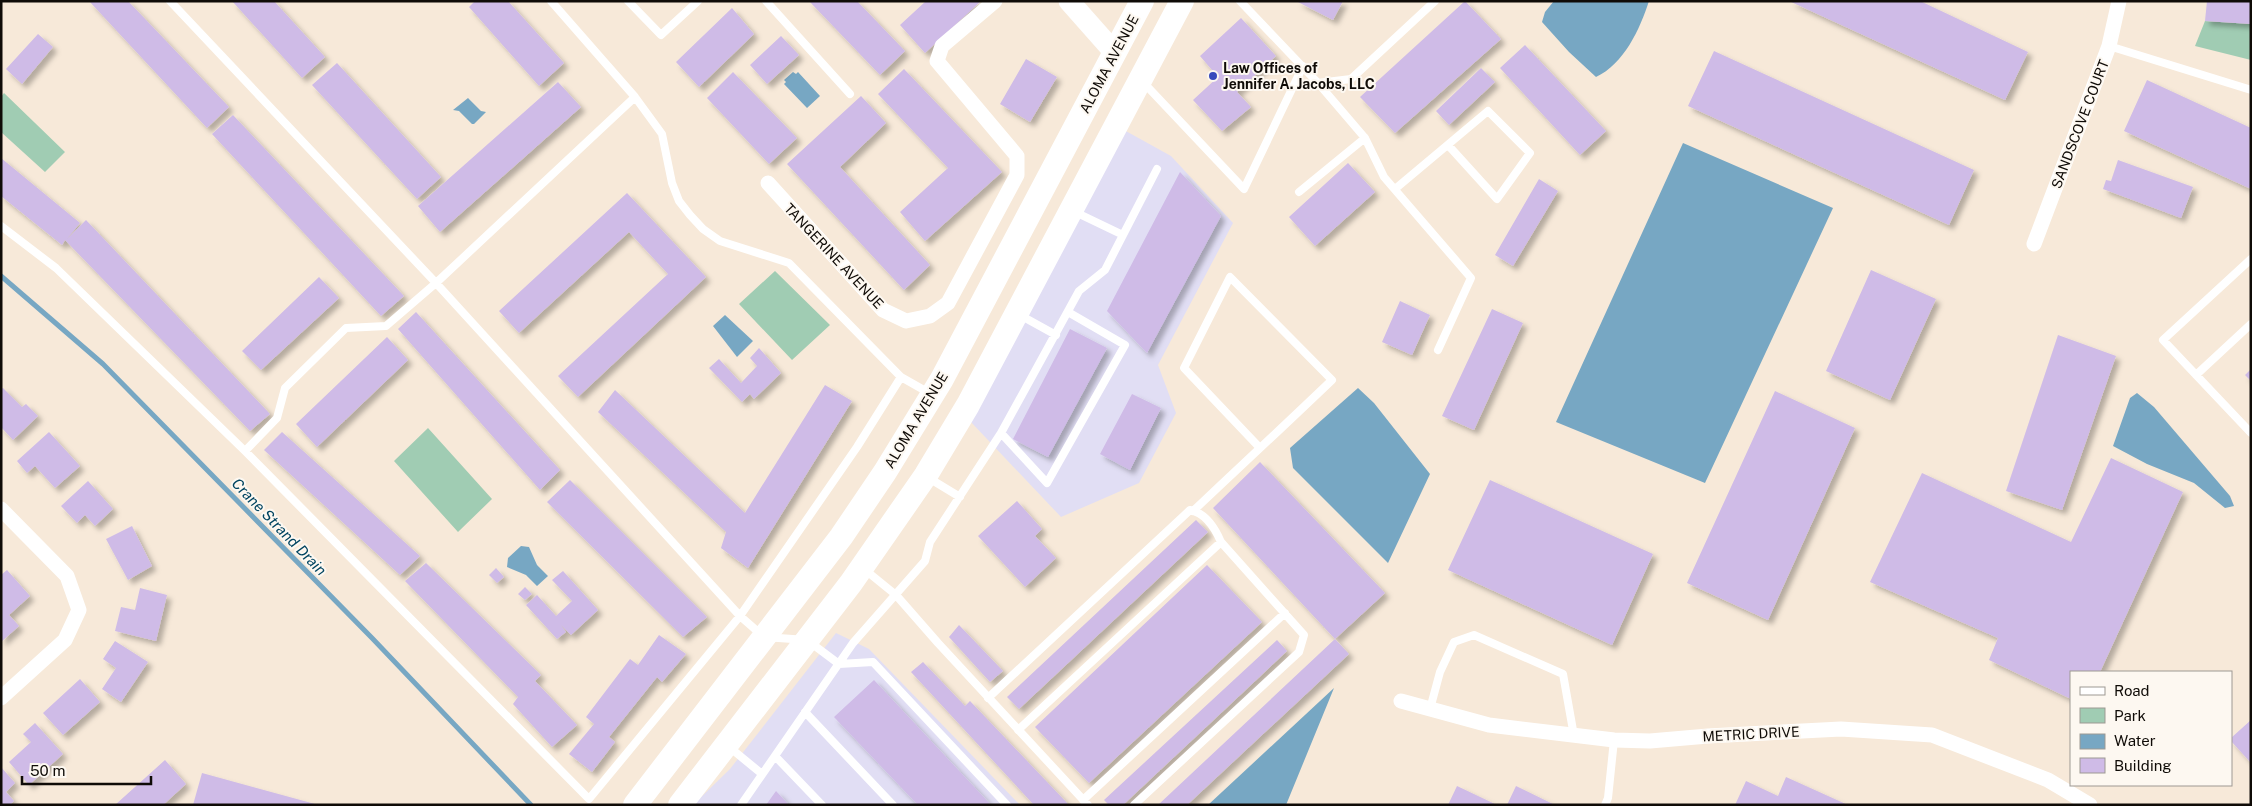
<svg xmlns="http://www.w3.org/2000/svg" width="2252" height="806" viewBox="0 0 2252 806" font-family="'Public Sans',sans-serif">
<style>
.commercial{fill:#e1def4}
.green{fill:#a0ccb3}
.water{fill:#77a7c3}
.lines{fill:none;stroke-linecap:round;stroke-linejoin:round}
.stream{stroke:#77a7c3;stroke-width:5}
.building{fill:#cfbbe7;filter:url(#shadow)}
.lane{stroke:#fff;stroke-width:8}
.street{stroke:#fff;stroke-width:15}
.secondary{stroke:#fff;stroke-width:21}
.primary{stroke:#fff;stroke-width:24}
.poi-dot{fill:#384abc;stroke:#fdf8f1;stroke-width:2}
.labels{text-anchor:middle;stroke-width:4;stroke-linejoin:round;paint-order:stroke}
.street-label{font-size:14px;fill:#0f0b07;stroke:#fdf8f1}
.poi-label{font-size:14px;font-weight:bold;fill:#0f0b07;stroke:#fdf8f1;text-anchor:start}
.water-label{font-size:15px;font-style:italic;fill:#014460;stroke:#fdf8f1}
</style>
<defs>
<filter id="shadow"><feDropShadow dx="4.5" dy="4.5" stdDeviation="2.5" flood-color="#0004"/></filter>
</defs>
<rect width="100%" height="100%" fill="#f7e9d9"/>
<path class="commercial" d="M1124 130 1171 156 1233 223 1158 365 1176 413 1139 483 1061 517 970 421Z
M836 633 869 649 1020 805H693L730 769Z"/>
<path class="green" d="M2205 21 2251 24V60L2195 46Z
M4 93 65 152 45 172 1 132V97Z
M775 271 830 325 792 360 739 304Z
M428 428 492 499 458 532 394 461Z"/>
<path class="water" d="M1554 1H1649C1640 29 1624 64 1596 77L1569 52 1542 22 1545 12Z
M793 72 796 74 798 72 820 96 807 108 784 84 786 82 784 80Z
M468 98 481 111 486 112 474 124H472L459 111 453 110Z
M1683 143 1833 208 1705 483 1556 422Z
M725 315 753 341 737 357 713 326Z
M1358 388 1374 403 1430 474 1388 563 1293 468 1290 448Z
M2137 393 2154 407 2230 496 2234 506 2225 508 2194 483 2147 464 2113 446 2130 398Z
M521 546 529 547 537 565 548 576 537 586 526 575 507 567 508 558Z
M1334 688 1286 805H1208Z"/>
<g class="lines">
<path class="stream" d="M1 276 103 364 372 638 531 805"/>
</g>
<path class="building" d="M89 1H128L229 107 207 128Z
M232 1H274L325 57 302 78Z
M475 1H508L564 63 539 86 469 7Z
M809 1H857L905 51 880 75Z
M926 1H981L925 53 900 25Z
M1296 1H1343L1333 20Z
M1465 1 1501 39 1395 133 1360 97Z
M1789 1H1920L2028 52 2005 100Z
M2207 1H2251V24L2205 21Z
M732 8 754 34 699 87 676 62Z
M1241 18 1276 56 1237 92 1251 107 1222 131 1193 100 1218 77 1200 56Z
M38 34 53 47 22 84 6 69Z
M781 36 799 55 767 84 750 65Z
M1525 45 1606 131 1580 155 1500 68Z
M1714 51 1974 170 1949 225 1688 106Z
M1026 59 1057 77 1030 122 1000 104Z
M337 63 441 177 417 199 312 85Z
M1481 68 1495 82 1449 125 1436 111Z
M904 69 1002 172 925 241 900 212 948 168 878 94Z
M733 72 797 138 769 164 707 98Z
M2147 80 2251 128V189L2124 131Z
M558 82 581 107 440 232 418 206Z
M861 96 886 123 840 167 930 265 904 290 787 164Z
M233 115 404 296 381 316 212 134Z
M1 158 80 223 67 239 86 220 270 414 250 431 65 240 62 245 1 196Z
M2118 160 2193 187 2181 218 2103 189 2106 180 2111 181Z
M1348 163 1375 192 1315 246 1289 217Z
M1180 172 1221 216 1147 353 1107 311Z
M1539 179 1558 191 1513 266 1495 255Z
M627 193 706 277 578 397 558 376 668 274 629 232 519 333 499 311Z
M1871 270 1936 299 1890 400 1826 371Z
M319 277 339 298 261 370 242 351Z
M1400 301 1430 315 1412 355 1382 342Z
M1492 309 1523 323 1474 430 1442 416Z
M416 312 560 470 540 490 398 329Z
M1070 329 1107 348 1048 457 1013 439Z
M2058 335 2116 356 2062 510 2006 491Z
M387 337 408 360 317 447 296 424Z
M759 348 781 373 754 399 750 394 742 402 709 368 719 359 741 383 757 366 750 358Z
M2251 369V381L2245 375Z
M825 385 852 401 748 568 721 548 726 532 598 412 615 390 745 513Z
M3 388 22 407 26 404 38 416 13 440 1 427V389Z
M1775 391 1855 428 1768 620 1687 583Z
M1132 394 1161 408 1130 470 1100 454Z
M49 432 80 466 55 488 35 466 27 473 17 461Z
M282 432 420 556 400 575 264 450Z
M2111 458 2183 492 2100 672H2071V699L1989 660 1998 638 1870 582 1922 473 2071 542Z
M1260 462 1385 593 1335 639 1213 508Z
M570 480 707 617 683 637 547 502Z
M1490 480 1653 554 1612 645 1448 570Z
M88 481 113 509 95 526 85 515 77 523 61 506Z
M1017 501 1042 529 1035 536 1056 558 1025 587 978 536Z
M1196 520 1208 532 1019 709 1007 697Z
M132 526 152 566 128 580 106 539Z
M426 563 541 675 535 681 577 725 552 747 513 704 518 697 405 581Z
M1207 565 1262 622 1089 783 1035 727Z
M496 568 504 577 497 583 489 575Z
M7 570 30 596 9 615 19 626 1 642V575Z
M563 571 598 610 571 635 561 625 566 632 557 639 526 605 537 595 556 616 572 601 552 580Z
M525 587 532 594 525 600 518 594Z
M140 588 167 595 156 641 115 631 121 607 135 610Z
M959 625 1003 671 990 682 949 637Z
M659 635 686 654 662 682 657 677 609 737 615 742 592 772 569 754 594 724 586 717 630 659 638 665Z
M1335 639 1349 654 1187 805H1158Z
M1277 640 1287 651 1123 805H1109L1104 800Z
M115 641 148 662 121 702 102 689 116 668 103 659Z
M923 662 965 706 970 701 1069 805H1034L911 672Z
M80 679 100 702 63 735 43 713Z
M874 680 991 805H918L834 717Z
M2251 720V763L2231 741V738Z
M35 723 63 754 29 785 9 762 31 742 23 734Z
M165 760 186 784 163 805H115Z
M1 767 15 783 6 792 14 801 10 805H1Z
M202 773 315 804V805H193Z
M1786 777 1848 805H1735L1746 781 1778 796Z
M1457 786 1497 805H1448Z
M1516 786 1555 805H1507Z
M776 791 789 805H766Z"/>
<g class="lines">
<path class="lane" d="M170 1 436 283 740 616 764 637 807 640 839 664 873 662 1007 805
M551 1 635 97 662 134 672 183 679 201 690 215 703 229 720 241 789 263 901 377 931 394
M628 1 661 35 698 1
M766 1 850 94
M1240 1 1318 83 1351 79 1435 1
M2109 46 2251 90
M1142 81 1244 189 1303 66
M1365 138 1384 177 1471 278 1438 350
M1395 189 1488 111 1530 153 1497 199 1448 145
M1299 192 1365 138 1318 83
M1073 211 1123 235
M1 226 56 268 245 451 589 799 740 616 857 447 901 377
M2251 259 2163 340 2251 433
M1018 314 1056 335
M2196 375 2251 324
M1001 433 1047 483 1125 345 1068 312
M245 451 277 418 285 388 346 328 386 326 436 283 635 97
M927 477 960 497
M1193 511C1240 467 1286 424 1332 380L1230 277 1184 368 1260 448
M864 569 896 595 938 643 1088 805
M988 698 1190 510C1206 513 1215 528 1221 542L1304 635 1299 652 1134 805
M1430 709 1440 672 1454 642 1474 635 1563 674 1574 736
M805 712 893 805
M1018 730 1221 542
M728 746 762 774
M775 756 822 805
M1083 800 1285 613
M741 805 853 643 925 561 930 542 1001 433 1079 291 1105 270 1157 169
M1605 805 1608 798 1614 740"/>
<path class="street" d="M768 183 883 310 906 321 930 316 948 303 1017 175V156L937 61 942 46 995 1
M2034 244 2109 46 2119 1
M1 509 67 576 79 610 65 640 1 698
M1401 701 1489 725 1614 740 1650 741 1708 736 1841 729 1932 735 2048 780 2090 805"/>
<path class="secondary" d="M1069 1 1115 53"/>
<path class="primary" d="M635 805 841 537 885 472 942 379 1142 1
M680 805 851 583 926 475 968 405 1182 1"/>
</g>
<circle class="poi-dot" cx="1213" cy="76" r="5"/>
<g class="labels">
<g class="street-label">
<text transform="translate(1109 64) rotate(-62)" y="5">ALOMA AVENUE</text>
<text transform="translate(2080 124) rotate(-69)" y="5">SANDSCOVE COURT</text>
<text transform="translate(834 256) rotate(47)" y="5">TANGERINE AVENUE</text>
<text transform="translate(916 420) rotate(-59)" y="5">ALOMA AVENUE</text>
<text transform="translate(1751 734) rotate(-3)" y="5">METRIC DRIVE</text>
</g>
<g class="poi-label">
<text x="1223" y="73">Law Offices of<tspan x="1223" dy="16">Jennifer A. Jacobs, LLC</tspan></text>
</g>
<g class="water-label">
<text transform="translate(279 527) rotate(46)" y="5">Crane Strand Drain</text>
</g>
</g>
<rect width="2252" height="806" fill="none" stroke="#0f0b07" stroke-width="5"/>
<rect x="2070" y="671" width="162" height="115" fill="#fdf8f1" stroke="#9e9993"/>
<rect x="2080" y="687" width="25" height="8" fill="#ffffff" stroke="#9e9993"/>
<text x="2114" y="696" font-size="15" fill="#0f0b07">Road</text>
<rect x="2080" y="708" width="25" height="15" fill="#a0ccb3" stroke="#9e9993"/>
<text x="2114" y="721" font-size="15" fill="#0f0b07">Park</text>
<rect x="2080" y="734" width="25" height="15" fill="#77a7c3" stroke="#9e9993"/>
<text x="2114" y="746" font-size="15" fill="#0f0b07">Water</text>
<rect x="2080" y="758" width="25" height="15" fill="#cfbbe7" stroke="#9e9993"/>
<text x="2114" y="771" font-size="15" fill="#0f0b07">Building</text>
<path d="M22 776v8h129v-8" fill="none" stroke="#0f0b07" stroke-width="2.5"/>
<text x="30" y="776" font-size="15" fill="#0f0b07" stroke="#fdf8f1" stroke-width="4" paint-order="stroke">50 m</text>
</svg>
